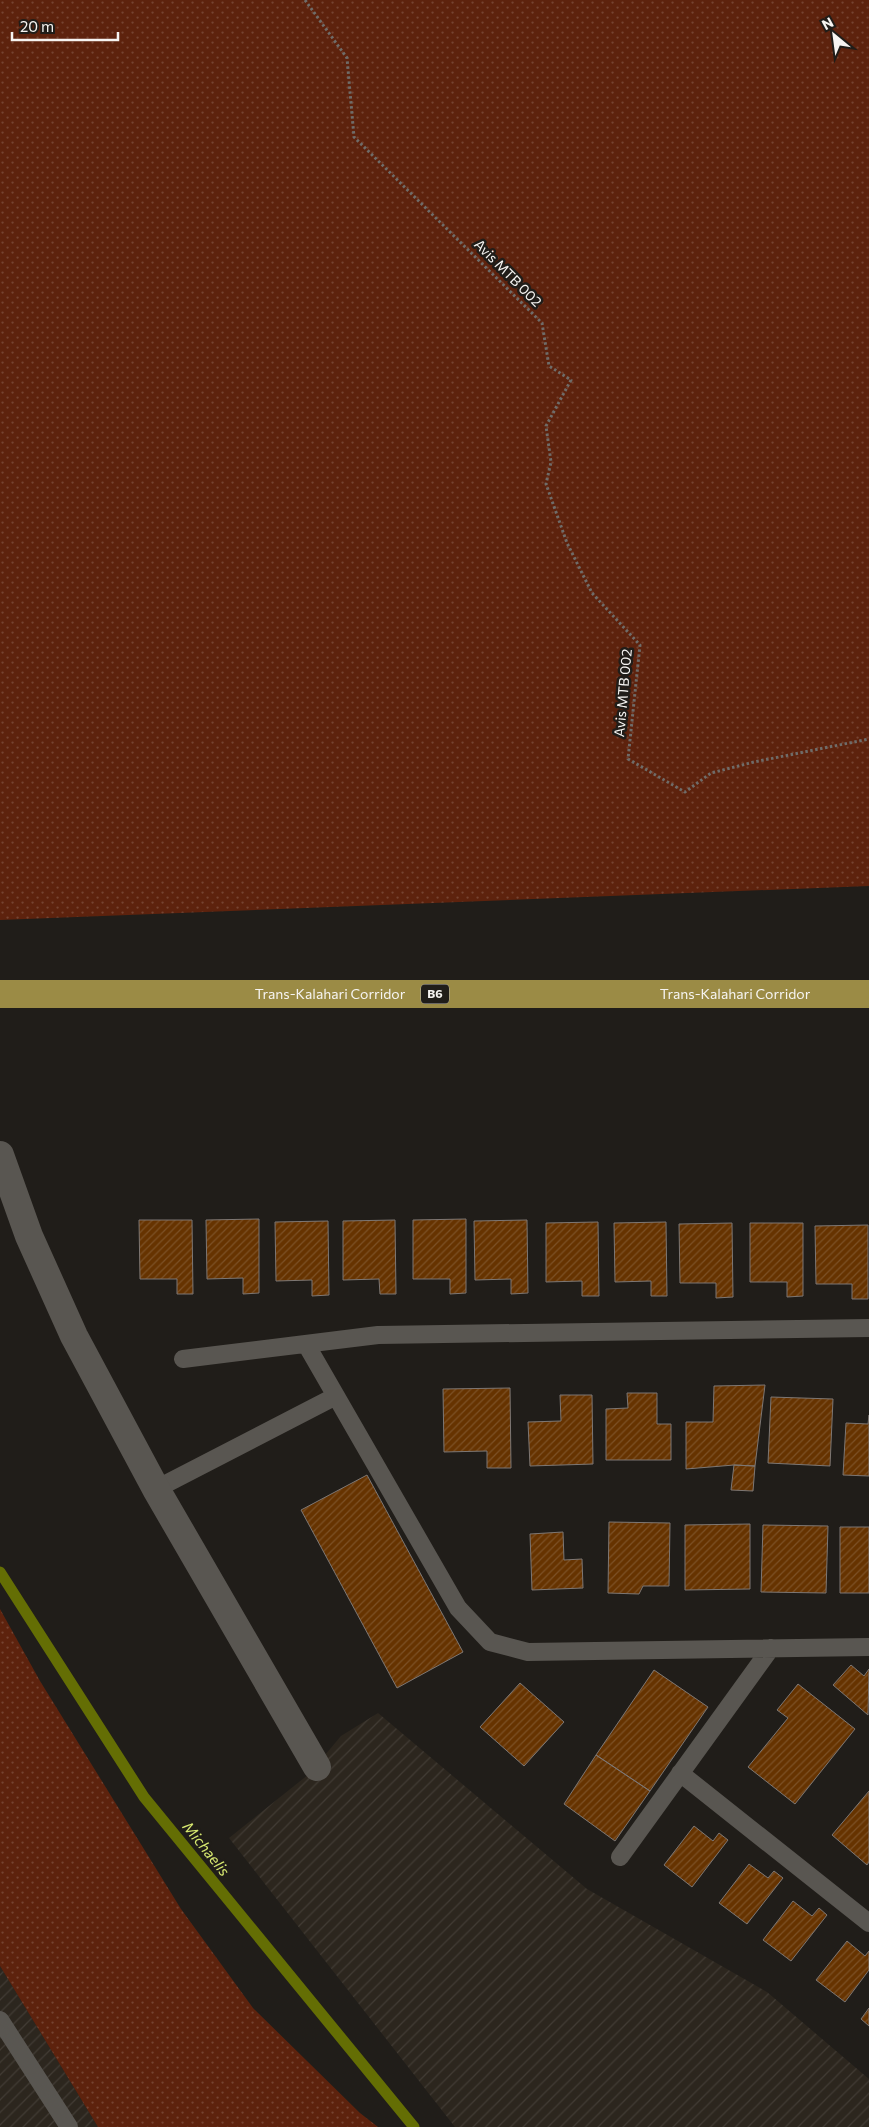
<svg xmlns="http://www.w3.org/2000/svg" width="869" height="2127" viewBox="0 0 869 2127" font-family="Commissioner,sans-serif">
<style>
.industrial{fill:url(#industrial-furrows)}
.grass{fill:url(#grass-dots)}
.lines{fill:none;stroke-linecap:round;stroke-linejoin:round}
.stream{stroke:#646e04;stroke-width:11}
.building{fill:url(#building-hatch);stroke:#7d7774}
.path{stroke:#6f6c69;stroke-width:3;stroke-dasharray:2.5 2.5;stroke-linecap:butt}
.lane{stroke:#595651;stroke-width:18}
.street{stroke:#595651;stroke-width:28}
.highway{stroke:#9b8b45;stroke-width:28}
.labels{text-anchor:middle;stroke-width:5;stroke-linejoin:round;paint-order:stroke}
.shield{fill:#201d19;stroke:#b6b4b0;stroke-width:1}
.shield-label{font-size:12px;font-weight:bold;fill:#f6f4f1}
.street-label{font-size:14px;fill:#f6f4f1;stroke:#201d19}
.water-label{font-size:15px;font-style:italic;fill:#d7e870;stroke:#201d19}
</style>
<defs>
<pattern id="industrial-furrows" width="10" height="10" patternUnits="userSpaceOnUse" patternTransform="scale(1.25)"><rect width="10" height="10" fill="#2c261e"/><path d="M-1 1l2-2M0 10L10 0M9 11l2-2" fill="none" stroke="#413b34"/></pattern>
<pattern id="grass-dots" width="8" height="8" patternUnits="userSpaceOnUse" patternTransform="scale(1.25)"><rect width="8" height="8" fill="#5d220d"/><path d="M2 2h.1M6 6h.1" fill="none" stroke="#754331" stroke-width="1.8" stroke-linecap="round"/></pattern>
<pattern id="building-hatch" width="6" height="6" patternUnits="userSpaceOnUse" patternTransform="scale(1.25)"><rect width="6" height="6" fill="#630"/><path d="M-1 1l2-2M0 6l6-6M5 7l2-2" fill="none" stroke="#7c5126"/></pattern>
</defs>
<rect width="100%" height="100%" fill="#201d19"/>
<path class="industrial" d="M378 1713 587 1889 767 1992 869 2079V2127H455L229 1838 309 1774 341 1736Z
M0 1966 98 2127H0Z"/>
<path class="grass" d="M0 0H869V886L0 920Z
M0 1609 40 1681 181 1909 253 2008 360 2113 378 2127H98L0 1966Z"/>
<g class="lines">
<path class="stream" d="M0 1572 144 1797 414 2127"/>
</g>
<path class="building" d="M259 1219V1293L243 1294V1278L207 1279 206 1220Z
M466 1219V1293L450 1294V1279H413V1220Z
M139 1220H192L193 1294H177V1279H140Z
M395 1220 396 1294H380L379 1279 343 1280V1221Z
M527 1220 528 1293 511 1294V1279L475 1280 474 1221Z
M328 1221 329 1295 312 1296V1280L276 1281 275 1222Z
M598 1222 599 1296H582V1281L546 1282V1223Z
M666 1222 667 1296H651V1281L615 1282 614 1223Z
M732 1223 733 1297 716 1298V1283H680L679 1224Z
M750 1223H803V1296L787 1297V1282H750Z
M868 1225V1299H852V1284H816L815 1226Z
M765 1385 755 1466 734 1465 686 1469V1422H713L714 1386Z
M510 1388 511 1468H487V1451L444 1452 443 1389Z
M627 1393H657V1424H671V1460H606V1409L628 1408Z
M560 1395H592L593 1464 530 1466 528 1422 561 1421Z
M771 1397 833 1399 830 1466 768 1463Z
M869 1415V1476L843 1475 846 1423 868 1424Z
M734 1465 755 1466 753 1491 731 1490Z
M367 1475 463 1652 397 1688 301 1510Z
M609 1522 670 1523 669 1586H643L639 1594 608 1593Z
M750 1524V1589L685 1590V1525Z
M763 1525 828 1526 826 1593 761 1592Z
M840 1527H869V1593H840Z
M563 1532 564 1560 582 1559 583 1588 532 1590 530 1534Z
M851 1665 864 1676 869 1669 868 1715 833 1685Z
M654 1670 708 1707 650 1791 596 1755Z
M520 1683 564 1722 524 1766 480 1727Z
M798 1684 855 1729 795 1804 748 1767 788 1718 777 1710Z
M596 1755 650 1791 615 1841 564 1804Z
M869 1791V1862L867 1865 832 1835Z
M694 1826 713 1841 719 1833 728 1840 692 1887 664 1865Z
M749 1864 768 1878 774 1871 783 1878 747 1924 719 1903Z
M793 1901 812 1916 819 1908 827 1915 791 1961 763 1940Z
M847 1941 865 1956 869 1951V1970L845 2002 816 1980Z
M869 2008V2026L861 2019Z"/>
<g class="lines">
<path class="path" d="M305 0 347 58 354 137 542 323 549 366 571 380 546 426 551 462 546 484 567 543 592 593 640 645 628 759 685 792 711 773 754 762 869 739"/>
<path class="lane" d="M306 1344 458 1608 490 1642 528 1652 869 1647
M183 1359 378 1335 869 1328
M156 1489 336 1396
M680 1773 869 1923
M620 1857 771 1648
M0 2020 69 2127"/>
<path class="street" d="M0 1155 29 1236 74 1336 156 1489 317 1767"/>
<path class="highway" id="s1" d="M0 994H869"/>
</g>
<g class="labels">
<rect class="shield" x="421" y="984.5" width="28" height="19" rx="4"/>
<g class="shield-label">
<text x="435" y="998">B6</text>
</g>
<g class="street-label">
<text transform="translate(508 273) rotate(45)" y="5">Avis MTB 002</text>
<text transform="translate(623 693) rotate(-85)" y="5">Avis MTB 002</text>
<text dy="5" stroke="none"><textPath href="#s1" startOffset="330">Trans-Kalahari Corridor</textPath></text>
<text dy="5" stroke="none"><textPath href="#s1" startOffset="735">Trans-Kalahari Corridor</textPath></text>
</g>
<g class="water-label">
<text transform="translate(206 1849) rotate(51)" y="5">Michaelis</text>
</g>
</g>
<g transform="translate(834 35) rotate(331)" stroke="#201d19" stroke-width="4" paint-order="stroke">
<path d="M0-4L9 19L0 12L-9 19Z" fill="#f6f4f1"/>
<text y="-8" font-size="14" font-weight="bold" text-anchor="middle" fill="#f6f4f1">N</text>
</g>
<path d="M12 32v8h106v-8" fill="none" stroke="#f6f4f1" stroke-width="2.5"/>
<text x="20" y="32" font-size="15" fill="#f6f4f1" stroke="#201d19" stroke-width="4" paint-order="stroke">20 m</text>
</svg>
